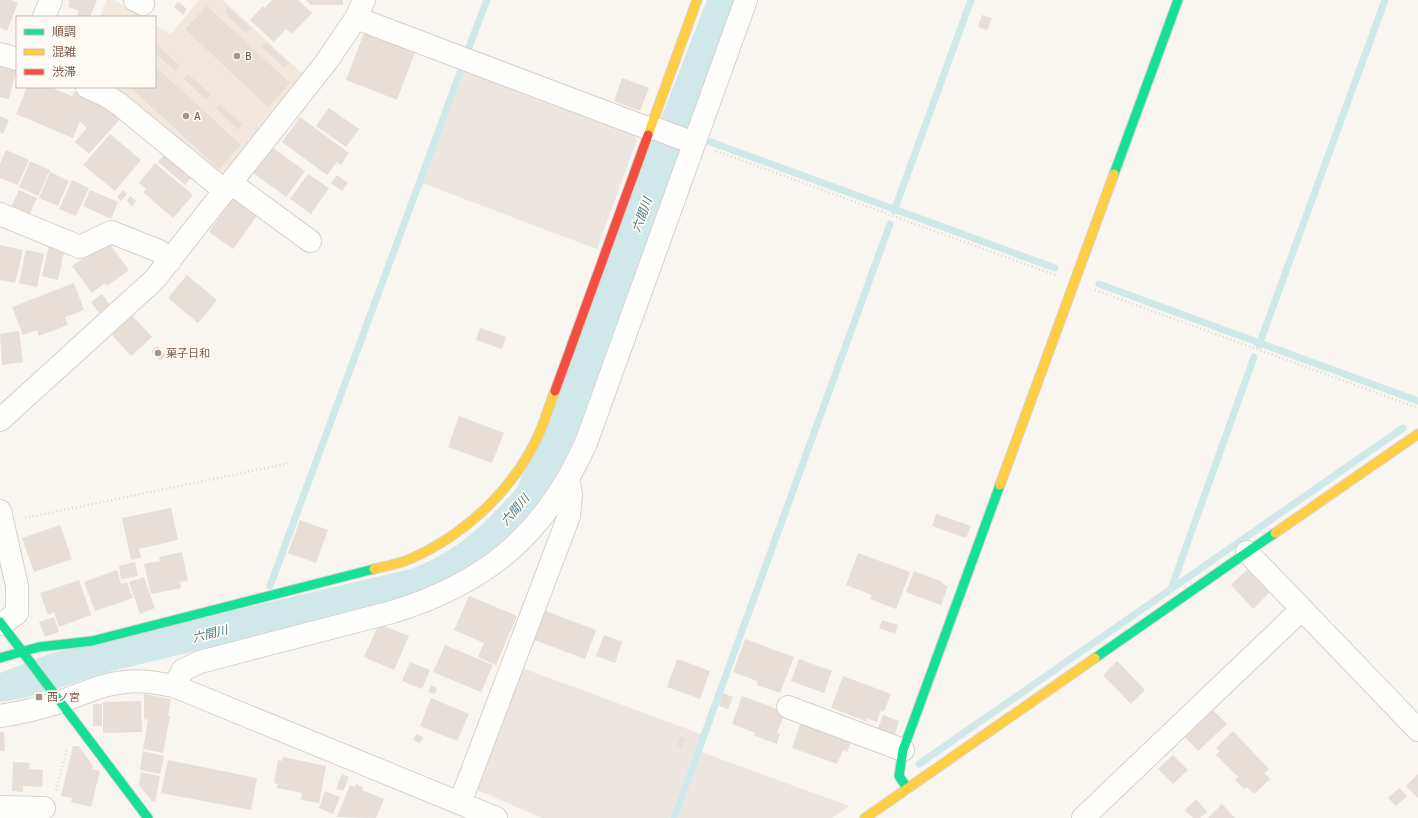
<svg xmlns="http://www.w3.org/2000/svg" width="1418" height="818" viewBox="0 0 1418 818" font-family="Signika,'Noto Sans JP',sans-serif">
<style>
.residential{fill:#f2e8de}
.industrial{fill:#ede5e0}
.water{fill:#d0e8ea}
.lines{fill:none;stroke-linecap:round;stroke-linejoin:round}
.stream{stroke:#d0e8ea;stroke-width:7}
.building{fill:#e6ded7}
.street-casing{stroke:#d7d1cb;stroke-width:24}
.fast-casing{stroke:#d9d2cb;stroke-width:11}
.slow-casing{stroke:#d9d2cb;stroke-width:11}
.jam-casing{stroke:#d9d2cb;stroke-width:11}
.path{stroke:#dcd5d0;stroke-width:2.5;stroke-dasharray:1 3;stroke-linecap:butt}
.street{stroke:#fefefd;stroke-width:22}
.fast{stroke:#16e098;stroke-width:9}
.slow{stroke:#ffcf43;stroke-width:9}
.jam{stroke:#f24e42;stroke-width:9}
.poi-dot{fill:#a69286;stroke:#fffaf3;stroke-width:1.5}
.labels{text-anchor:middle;stroke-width:3.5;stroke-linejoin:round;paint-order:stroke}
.poi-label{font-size:11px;fill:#7a5c4d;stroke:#fffaf3;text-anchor:start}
.water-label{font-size:12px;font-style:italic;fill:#437c86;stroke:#fffaf3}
</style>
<rect width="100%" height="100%" fill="#f9f5f0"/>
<path class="residential" d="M107 0H114L142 17H100Z
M199 0H223L306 77 225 180 107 87H155V25L171 34Z"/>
<path class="industrial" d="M465 70 634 134 637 140 597 249 422 183Z
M522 668 701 734 670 818H542L475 789Z
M701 752 849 806 832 818H677Z"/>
<path class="water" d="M707 0H734L575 438C540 515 495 559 417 593 319 623 219 645 120 669 79 679 41 697 0 702V673L52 653 411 569C461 549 481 527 517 488Z"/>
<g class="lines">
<path class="stream" d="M467 52 487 0
M708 141 1055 268
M894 211 971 0
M1099 284 1418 401
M1259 345 1385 0
M270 586 461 70
M1171 589 1254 357
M919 764 1403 428
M674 818 890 224"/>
</g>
<path class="building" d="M0 0H11L18 3 7 31 0 28Z
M67 0H97L90 17 77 16 79 11 68 7 70 1Z
M272 0H298L312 13 292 34 286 29 274 42 250 20 263 6 265 8Z
M306 0H343V5H311Z
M178 2 187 9 183 15 174 7Z
M207 6 290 83 268 107 185 29Z
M228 7 251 28 246 33 224 12Z
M982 15 992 18 987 30 978 27Z
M364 33 415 52 397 100 346 80Z
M266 42 289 63 284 68 262 47Z
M157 45 180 66 175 71 155 53Z
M0 66 16 71 9 99 0 97Z
M155 66 241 145 219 169 130 87H155Z
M188 74 211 95 206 100 184 79Z
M622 78 649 88 640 111 614 101Z
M27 87H50L72 96 74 92 106 105 121 118 89 154 75 142 87 128 80 121 73 138 16 114Z
M220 104 242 124 238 130 215 108Z
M329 108 359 129 346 147 316 126Z
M0 116 9 120 3 134 0 132Z
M300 117 349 153 341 165 337 162 327 175 282 142Z
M110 134 141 160 115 191 83 165Z
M272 147 305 171 286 197 253 173Z
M6 150 29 160 18 185 0 178V164Z
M167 151 194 174 185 185 158 162Z
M30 161 50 170 38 196 19 187Z
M155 163 193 195 173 218 143 192 146 189 139 183Z
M50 172 69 181 58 206 39 198Z
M308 174 329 188 311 214 290 199Z
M337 175 348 183 342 191 331 183Z
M72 180 89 188 76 216 59 209Z
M19 190 37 198 29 215 11 207Z
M90 190 118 202 111 219 83 206Z
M123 190 127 194 121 201 117 197Z
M130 196 136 201 132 206 127 201Z
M235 196 259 213 233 249 209 232Z
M107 241 129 270 107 286 105 283 92 293 72 266Z
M0 245 23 250 15 283 0 280Z
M49 245 65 248 58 280 42 276Z
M26 250 44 254 37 287 19 283Z
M187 275 217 300 198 323 168 298Z
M74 283 84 310 65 317 68 325 39 336 37 330 23 335 12 307Z
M102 294 110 305 99 313 91 302Z
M132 315 152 337 131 356 111 334Z
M480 328 506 337 502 349 476 340Z
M19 331 23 362 2 365 0 334Z
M157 346 166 355 160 361 151 351Z
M459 416 504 433 492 463 448 447Z
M171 508 178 540 139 549 141 558 131 560 122 518Z
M936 514 971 526 966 538 932 526Z
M300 520 328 530 316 563 288 553Z
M60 525 72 559 34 572 22 538Z
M182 552 188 581 180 582 181 588 151 594 144 564 160 561 159 557Z
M858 553 910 572 896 609 870 599 872 595 846 585Z
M135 562 138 576 121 579 119 566Z
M1249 568 1271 591 1253 609 1231 585Z
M117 570 121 584 127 582 133 598 95 611 84 582Z
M914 571 943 582 942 584 948 586 941 605 906 592Z
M144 577 155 608 140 614 129 582Z
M79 580 91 615 59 627 54 612 48 615 40 593Z
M469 596 517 616 496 665 478 657 484 643 454 630Z
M540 609 596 630 585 659 529 638Z
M54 617 59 632 45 637 39 622Z
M882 620 898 625 895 634 879 628Z
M379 624 409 636 394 670 364 657Z
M604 635 622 642 615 663 596 656Z
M745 639 794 657 780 693 757 685V681L733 672Z
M445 645 493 665 481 692 433 672Z
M677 659 710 671 700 699 667 687Z
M799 659 832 671 824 693 791 681Z
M1117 661 1145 690 1131 704 1103 675Z
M410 662 430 670 422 689 402 681Z
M843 676 891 694 884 711 881 710 877 722 867 718 866 721 831 708Z
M431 685 437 688 435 694 428 692Z
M723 693 733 697 728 709 719 706Z
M144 694 171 699 168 716H170L163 753 143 749 148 720 144 719Z
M742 696 785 712 777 733 780 734 777 744 753 735 755 733 732 724Z
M431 698 469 714 457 741 420 726Z
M141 701 142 732 103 733V702Z
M93 704H102V726H93Z
M1212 709 1227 724 1198 751 1184 736Z
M883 715 899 721 894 737 877 731Z
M802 719 853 737 847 752 843 750 837 764 792 748Z
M1233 731 1269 769 1265 773 1270 779 1254 794 1247 787 1244 789 1235 780 1238 777 1216 755 1220 751 1216 748Z
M0 732H4L5 751H0Z
M416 734 423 737 420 743 413 740Z
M680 737 685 738 682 748 677 746Z
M73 746H79L93 766 92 769 100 771 91 807 71 802 72 798 61 796Z
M143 751 164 756 160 774 140 770Z
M1173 755 1188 770 1173 784 1158 769Z
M283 757 326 766 319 803 301 800 302 793 277 788 278 784 274 783 278 760 282 761Z
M168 760 257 778 251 810 161 793Z
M13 762 30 763 29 769 43 770 42 787 23 786V792L12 791Z
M141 772 160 776 155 802 152 801 139 785Z
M342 774 349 777 343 791 336 789Z
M1418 774V798L1406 786Z
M356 784 363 787 362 790 384 799 376 818 337 817 350 785 355 787Z
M1399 788 1407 796 1396 806 1388 798Z
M325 791 340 797 333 814 319 808Z
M1196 799 1207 812 1200 818H1193L1185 810Z
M1222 804 1235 818H1208Z"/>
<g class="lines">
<defs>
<path id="street" d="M135 0 143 4
M44 17 51 0
M356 18 650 129
M0 54 17 59
M87 87 107 96 119 104 225 191
M651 127 694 143
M231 183 310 241
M0 214 80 247 111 232 159 251 170 261
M0 420 154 280 327 61 356 18 364 0
M0 511 17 586V613L2 624
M1247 552 1418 730
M174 686 183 670 200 662 392 612C487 583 545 534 586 443L746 0
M788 707 903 750
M0 716C20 713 41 708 60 702 82 694 102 684 125 682 142 680 158 683 174 686L496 818
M460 803 569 516 571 494 568 479
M0 807 44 808
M1083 818 1302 609"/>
<path id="fast" d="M1114 174 1178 0
M0 622 148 818
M0 658 39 647 92 641 374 569
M1095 658 1275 533
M907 788 899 776 903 750 1000 485"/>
<path id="slow" d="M648 135 697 0
M1000 485 1114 174
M1275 533 1418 434
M374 569C386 566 399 564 410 559 465 535 514 489 539 434 545 421 549 405 555 391
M865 818 1095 658"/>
<path id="jam" d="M555 391 648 135"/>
</defs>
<use href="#street" class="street-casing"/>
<use href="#fast" class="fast-casing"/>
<use href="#slow" class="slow-casing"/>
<use href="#jam" class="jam-casing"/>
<path class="path" d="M716 151 1055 275
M1095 290 1418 408
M25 518 290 463
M56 790 67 749"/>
<use href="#street" class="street"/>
<use href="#fast" class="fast"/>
<use href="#slow" class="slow"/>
<use href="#jam" class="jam"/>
</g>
<g class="poi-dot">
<circle cx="237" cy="56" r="4"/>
<circle cx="186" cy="116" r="4"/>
<circle cx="158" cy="353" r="4"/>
<rect x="35" y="693" width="8" height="8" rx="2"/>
</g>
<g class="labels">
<g class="poi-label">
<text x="245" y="60">B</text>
<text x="194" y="120">A</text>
<text x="166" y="357">菓子日和</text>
<text x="47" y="701">西ノ宮</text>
</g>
<g class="water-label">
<text transform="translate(642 215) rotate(-70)" y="4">六間川</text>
<text transform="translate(515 510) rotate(-49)" y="4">六間川</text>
<text transform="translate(210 634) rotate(-14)" y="4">六間川</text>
</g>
</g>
<rect x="16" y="16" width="140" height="72" fill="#fffaf3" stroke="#cabbb1"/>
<rect x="24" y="29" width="20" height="6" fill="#16e098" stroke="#cabbb1"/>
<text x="52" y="36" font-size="12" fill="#7a5c4d">順調</text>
<rect x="24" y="49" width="20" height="6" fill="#ffcf43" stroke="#cabbb1"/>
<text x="52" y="56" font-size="12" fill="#7a5c4d">混雑</text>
<rect x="24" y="69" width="20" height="6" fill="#f24e42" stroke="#cabbb1"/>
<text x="52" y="76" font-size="12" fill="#7a5c4d">渋滞</text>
</svg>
